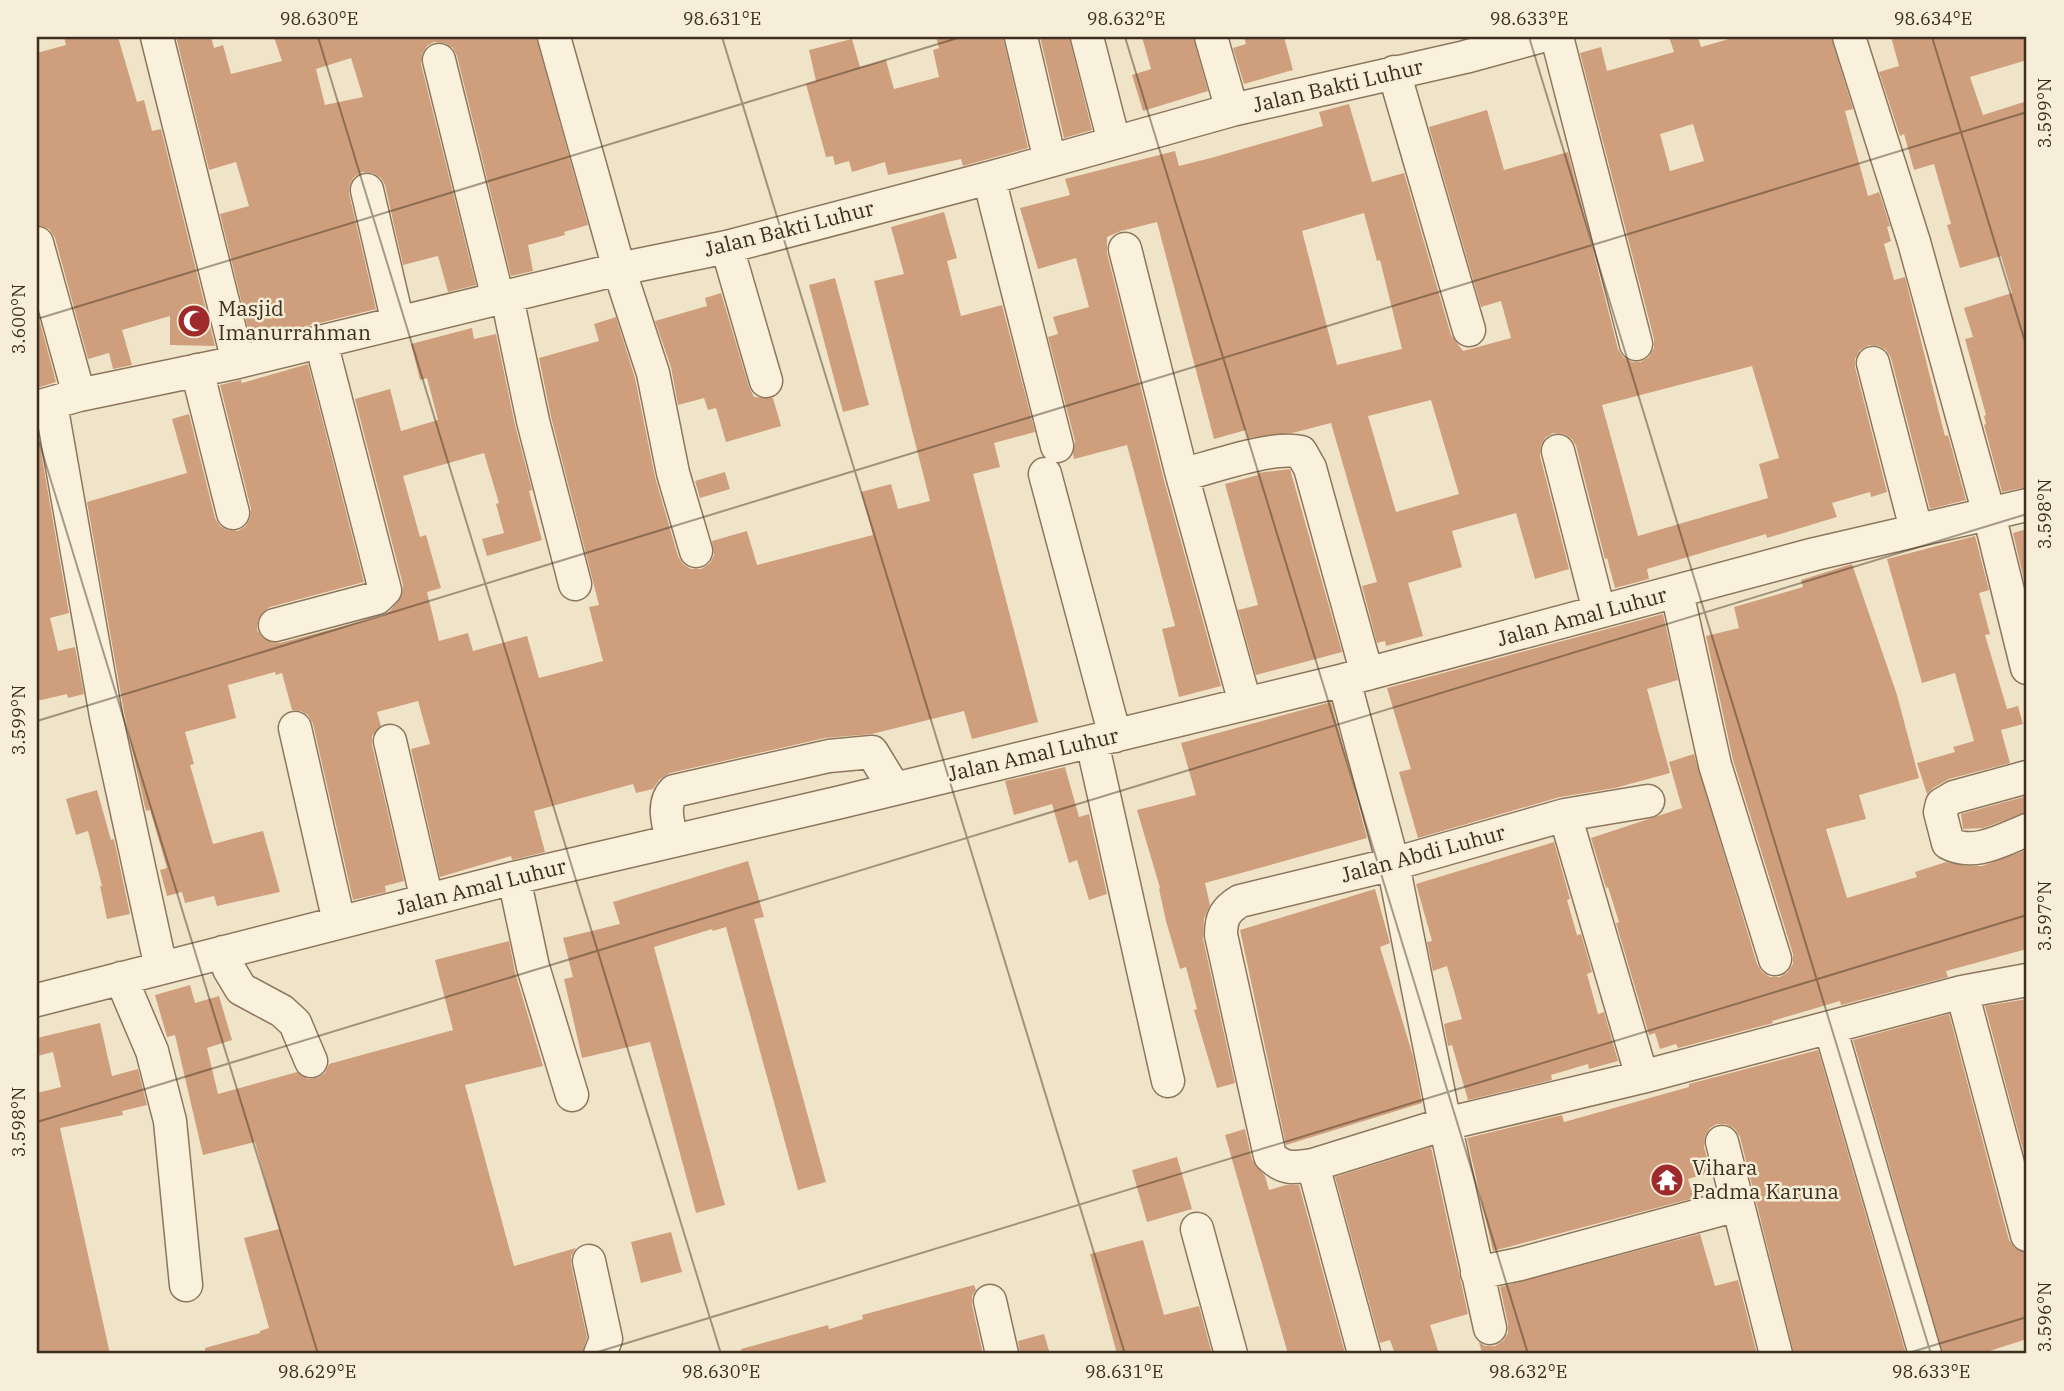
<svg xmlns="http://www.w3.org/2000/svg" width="2064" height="1391" viewBox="0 0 2064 1391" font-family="'IBM Plex Serif',serif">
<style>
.building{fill:#cf9f7d;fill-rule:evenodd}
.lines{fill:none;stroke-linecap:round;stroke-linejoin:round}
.minor-casing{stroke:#8d765c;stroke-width:35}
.minor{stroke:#faf1dc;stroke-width:32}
.ticks{fill:none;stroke:#3d2e20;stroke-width:2;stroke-opacity:0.45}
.labels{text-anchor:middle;stroke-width:5;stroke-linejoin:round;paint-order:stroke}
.street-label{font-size:21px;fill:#3d2e20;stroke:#f7eed8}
.poi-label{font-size:21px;fill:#3d2e20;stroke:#f7eed8;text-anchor:start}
.neatline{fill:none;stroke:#3d2e20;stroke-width:2.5}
.ticks-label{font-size:18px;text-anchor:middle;fill:#3d2e20}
</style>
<rect width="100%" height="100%" fill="#f0e4c8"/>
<path class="building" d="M64 37H118L137 102 144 100 152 131 161 129 215 346 170 345V316L122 330 132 365 113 369 109 353 88 359 55 238 49 229 37 225V53L66 45Z
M176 37H211L214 48 223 45 231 74 282 61 274 37H536L588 225 564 232 565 235 528 245 533 271 511 276 457 56 453 48 445 43 434 42 427 46 422 54 421 64 476 285 448 292 438 256 403 265 385 185 381 178 373 173 362 172 354 177 350 184 349 193 376 309 251 340 220 214 249 206 236 162 209 170ZM351 58 363 97 325 105 316 69Z
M936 37H1003L1028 148 963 166 961 159 888 175 885 162 852 172 849 161 835 165 833 156 826 157 806 84 816 81 809 50 852 39 860 67 886 60 894 89 939 77 933 50 939 48Z
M1040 37H1069L1092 130 1064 138Z
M1142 37H1193L1208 91 1143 111 1132 75 1151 69Z
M1244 37H1284L1293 70 1244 84 1233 48 1246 44Z
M1669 37H1698L1701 47 1736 37H1831L1853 109 1845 111 1868 196 1879 192 1890 226 1887 227 1891 241 1884 244 1894 280 1905 277 1945 436 1948 435 1966 500 1930 509 1891 358 1886 350 1879 346 1869 345 1860 350 1855 359V367L1887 492 1871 497 1870 492 1832 503 1837 517 1767 538 1766 534 1647 569 1649 579 1615 588 1607 558 1605 559 1576 446 1572 439 1564 434 1553 433 1546 437 1541 445 1540 456 1569 569 1535 579 1516 513 1452 531 1462 567 1408 583 1423 636 1386 646 1385 641 1377 643 1362 586 1377 582 1331 423 1292 433 1248 438 1246 430 1214 439 1157 222 1121 231 1107 237V253L1164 480 1221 686 1179 697 1162 629 1175 626 1127 445 1074 459 1073 454 1075 441 1048 337 1058 334 1053 317 1089 307 1076 258 1038 269 1020 208 1070 195 1065 179 1175 151 1179 166 1211 158 1323 126 1319 112 1349 104 1372 182 1404 173 1451 335 1463 351 1511 338 1501 301 1481 307 1429 127 1487 110 1504 170 1568 152 1618 349 1623 357 1632 362H1640L1649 357 1654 348V339L1580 53 1601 47 1607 71 1674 52ZM1693 124 1704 161 1670 171 1660 134ZM1364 213 1377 261 1380 260 1402 349 1337 365 1302 231ZM1752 366 1779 458 1759 464 1768 498 1638 536 1602 405ZM1431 400 1459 494 1396 512 1368 416Z
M1891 37H2027V60L1970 77 1983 115 2027 101V487L2002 492 1984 425 1986 424 1984 416 1986 415 1965 339 1973 337 1964 308 2012 293 2001 256 1960 268 1947 225 1951 224 1934 164 1914 170 1904 134 1900 136 1879 72 1899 66Z
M944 212 957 258 947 261 961 316 1002 305 1035 432 994 443 1000 467 973 474 1038 722 972 739 964 711 872 734 825 738 670 773 659 780 653 789 636 793 633 784 534 811 545 852 512 860 511 856 440 877 411 749 430 744 418 701 377 712 381 726 372 736V745L404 881 385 886 386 892 353 900 313 724 308 715 301 711 292 710 282 673 276 675 275 672 228 685 236 718 185 732 194 764 190 765 213 844 263 831 280 892 217 906 214 896 185 903 182 892 167 896 160 870 167 868 150 810 146 811 144 803 124 712 87 502 187 473 172 419 189 414 215 518 220 526 227 530 238 531 246 526 250 519 251 509 220 385 241 380 242 383 308 364 364 582 270 607 263 612 258 620 257 630 262 637 270 642 280 643 382 616 390 611 402 595 403 585 355 399 390 389 401 431 438 420 427 378 420 380 411 344 472 328 474 339 496 334 515 425 532 490 529 491 542 540 487 556 482 539 504 533 496 504 499 503 484 453 403 476 420 537 426 535 441 588 427 592 439 641 468 633 473 651 527 636 539 678 603 661 589 607 599 605 551 417 539 358 599 341 594 324 616 317 635 378 655 477 678 556 683 564 691 569H701L710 563 714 555 712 541 747 531 757 565 873 535 861 492 891 484 898 509 930 501 874 281 904 274 891 227Z
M835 278 869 405 843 412 809 285Z
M721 293 749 387 754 397 773 398 781 426 726 442 716 408 708 410 704 398 678 405 671 367 655 321 707 306 705 298Z
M37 311 56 382 37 388Z
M37 429 69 613 50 618 58 651 75 647 84 694 68 698 67 694 37 701Z
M1290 469 1342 652 1256 675 1238 610 1258 605 1225 484 1258 475 1257 473Z
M725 472 730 489 700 498 695 481Z
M2027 529V579L2024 580 2013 533Z
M1975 536 1989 590 1979 593 1990 634 1985 635 2007 709 2018 706 2023 724 2001 730 2010 763 1949 779 1933 788 1927 794 1917 763 1955 752 1953 747 1974 741 1955 673 1922 683 1887 559Z
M1852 564 1897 695 1919 778 1859 795 1866 819 1826 829 1847 898 1917 877 1915 872 1946 862 1965 866H1982L2027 850V949L1946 971 1948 977 1841 1005 1840 1001 1772 1021 1773 1023 1678 1048 1676 1044 1660 1049 1655 1033 1649 1035 1616 923 1619 922 1608 887 1606 888 1591 838 1682 808 1669 762 1694 754 1757 964 1762 972 1770 977H1780L1788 972 1793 964V954L1733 760 1706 636 1739 628 1734 607 1803 587 1801 580Z
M1663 614 1678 680 1647 689 1670 773 1615 788 1560 797 1418 838 1399 772 1411 769 1387 688Z
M1331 702 1367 838 1205 883 1210 905 1204 919 1203 939 1235 1083 1217 1088 1194 1010 1197 1009 1186 967 1180 969 1166 921 1159 889 1160 888 1137 810 1196 795 1181 743Z
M1065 767 1079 817 1089 814 1107 894 1089 900 1077 860 1069 863 1052 804 1014 815 1005 781Z
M97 790 111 840 114 839 130 914 107 919 100 886H102L88 831 76 835 66 799Z
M2027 796V812L1983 828 1963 829 1961 814Z
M1554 842 1570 899 1567 900 1577 935 1581 934 1592 972 1587 974 1598 1014 1604 1012 1618 1061 1589 1069 1588 1064 1551 1075 1552 1080 1468 1100 1452 1045 1448 1046 1444 1024 1462 1019 1447 966 1433 971 1427 942 1432 941 1416 884Z
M748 861 764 917 754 919 826 1182 798 1190 726 927 713 931 712 929 654 947 725 1205 696 1213 650 1042 582 1058 564 979 573 977 563 938 620 924 613 902Z
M1375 889 1390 943 1380 947 1413 1056 1422 1103 1286 1145 1240 930Z
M509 941 515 972 543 1066 465 1085 514 1266 576 1248 571 1256V1264L587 1337 582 1354H205V1348L260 1333V1331L269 1328 244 1238 279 1229 255 1142 203 1155 175 1035 167 1037 155 995 190 985 195 1003 219 996 232 1040 207 1048 218 1094 297 1072 308 1079 317 1078 325 1073 329 1064 453 1030 435 960Z
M2027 999V1165L1985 1006Z
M1949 1014 2009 1240 2015 1248 2027 1253V1339L1980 1354H1943L1853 1040Z
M100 1023 112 1076 138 1069 147 1105 122 1111 123 1115 60 1128 110 1354H37V1093L61 1087 53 1052 37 1056V1038Z
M1818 1050 1906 1354H1794L1740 1137 1735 1129 1726 1124H1717L1710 1128 1705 1136 1704 1147 1711 1172 1688 1179 1694 1198 1493 1251 1467 1138 1562 1115 1564 1122 1689 1087V1084Z
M1245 1129 1252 1160 1265 1176 1269 1190 1286 1185H1299L1345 1353 1288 1354 1225 1135Z
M1431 1147 1468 1314 1430 1325 1439 1354H1395L1390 1340 1380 1343 1335 1177Z
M1177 1157 1192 1209 1147 1222 1132 1170Z
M671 1232 682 1272 641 1283 631 1242Z
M1700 1234 1715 1286 1738 1280 1757 1354H1482L1479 1342 1485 1346H1495L1503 1341 1508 1333V1324L1500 1287Z
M1143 1240 1164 1315 1199 1306 1212 1354H1117L1090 1254Z
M974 1285 976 1290 972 1296V1305L983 1354H742L741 1349 828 1325 829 1329 863 1319 862 1315Z
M1044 1334 1050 1354H1020L1018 1341Z"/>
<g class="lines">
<defs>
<path id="minor" d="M157 37 238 362
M554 37 619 269 653 373 673 473 696 551
M1021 37 1050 161
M1087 37 1114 142
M1211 37 1232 110
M1557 37 1636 344
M1849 37 1914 242 1989 514 2027 668
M439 60 498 299
M1394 72 1469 330
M989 178 1057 446
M367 190 398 323
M37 243 79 395
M727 247 766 381
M1125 249 1182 475 1245 703
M507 297 533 421 575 584
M1873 363 1916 529
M197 370 233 513
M51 404 106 716 161 968
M37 407 79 395 238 362 619 269 727 247 989 178 1232 110 1465 57 1538 37
M1558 451 1599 611
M1045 474 1115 736
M1182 475C1212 467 1273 445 1301 452L1310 468 1367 674
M1677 592 1715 765 1775 959
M275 625 377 598 385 590 321 342
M1344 680 1393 864 1445 1124 1490 1328
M295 728 339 922
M390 741 427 900
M1092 742 1168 1081
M2027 777 1954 797 1942 804 1940 812 1948 843C1974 857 2002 840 2027 830
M1648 801 1565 815 1393 864 1240 901C1225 910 1221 918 1221 935L1270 1156C1284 1170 1295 1168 1313 1165L1445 1124 1642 1077 1962 992 2027 980
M1565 815 1642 1077
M672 841C669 825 661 804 674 791L829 756 872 752 894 788
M514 878 533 967 572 1095
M223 952 229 969 241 989 282 1011 295 1023 311 1061
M121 978 152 1051 170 1121 186 1285
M1962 992 2027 1235
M37 1000 514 878 841 802 1344 680 1815 554 2027 505
M1830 1027 1925 1354
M1722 1142 1776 1354
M1313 1165 1364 1353
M1197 1229 1231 1354
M589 1261 606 1339 600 1354
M1477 1273 1520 1264 1737 1205
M990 1301 1002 1354"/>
</defs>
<use href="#minor" class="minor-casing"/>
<use href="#minor" class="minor"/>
</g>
<path class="ticks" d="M318 37 721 1354M722 37 1125 1354M1125 37 1528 1354M1529 37 1931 1354M1932 37 2027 348M37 319 961 37M37 435 318 1354M37 721 2027 112M37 1122 2027 514M591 1354 2027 915M1905 1354 2027 1317"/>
<defs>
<symbol id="mosque-disc" viewBox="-11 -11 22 22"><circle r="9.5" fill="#9e2a2b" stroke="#f7eed8"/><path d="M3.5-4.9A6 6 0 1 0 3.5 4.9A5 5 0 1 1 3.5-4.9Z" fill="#fff"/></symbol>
<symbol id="temple-disc" viewBox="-11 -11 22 22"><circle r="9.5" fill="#9e2a2b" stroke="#f7eed8"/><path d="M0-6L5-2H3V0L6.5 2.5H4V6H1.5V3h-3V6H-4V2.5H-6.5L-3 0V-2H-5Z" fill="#fff"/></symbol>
</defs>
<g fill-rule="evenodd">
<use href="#mosque-disc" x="175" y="302" width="38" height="38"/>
<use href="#temple-disc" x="1648" y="1161" width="38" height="38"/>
</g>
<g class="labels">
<g class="street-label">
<text transform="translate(1338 86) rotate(-13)" y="7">Jalan Bakti Luhur</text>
<text transform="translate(789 229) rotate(-14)" y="7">Jalan Bakti Luhur</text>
<text transform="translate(1582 617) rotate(-15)" y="7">Jalan Amal Luhur</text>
<text transform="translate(1033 755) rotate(-13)" y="7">Jalan Amal Luhur</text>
<text transform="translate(1423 854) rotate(-15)" y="7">Jalan Abdi Luhur</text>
<text transform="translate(481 887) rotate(-14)" y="7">Jalan Amal Luhur</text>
</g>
<g class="poi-label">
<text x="218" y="316">Masjid<tspan x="218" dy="24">Imanurrahman</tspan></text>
<text x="1692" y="1175">Vihara<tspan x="1692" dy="24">Padma Karuna</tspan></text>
</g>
</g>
<rect width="2064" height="1391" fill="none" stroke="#f7eed8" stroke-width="77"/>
<rect x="38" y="38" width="1987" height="1314" class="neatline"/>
<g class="ticks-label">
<text x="319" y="25">98.630°E</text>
<text x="722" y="25">98.631°E</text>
<text x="1126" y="25">98.632°E</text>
<text x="1529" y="25">98.633°E</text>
<text x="1933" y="25">98.634°E</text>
<text transform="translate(2045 113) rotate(-90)" y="6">3.599°N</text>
<text transform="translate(19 319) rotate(-90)" y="6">3.600°N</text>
<text transform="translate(2045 514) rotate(-90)" y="6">3.598°N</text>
<text transform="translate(19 720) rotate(-90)" y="6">3.599°N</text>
<text transform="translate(2045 916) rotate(-90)" y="6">3.597°N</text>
<text transform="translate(19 1122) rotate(-90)" y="6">3.598°N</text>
<text transform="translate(2045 1317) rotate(-90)" y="6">3.596°N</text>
<text x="317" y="1378">98.629°E</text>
<text x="721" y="1378">98.630°E</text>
<text x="1124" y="1378">98.631°E</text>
<text x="1528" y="1378">98.632°E</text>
<text x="1931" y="1378">98.633°E</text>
</g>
</svg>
